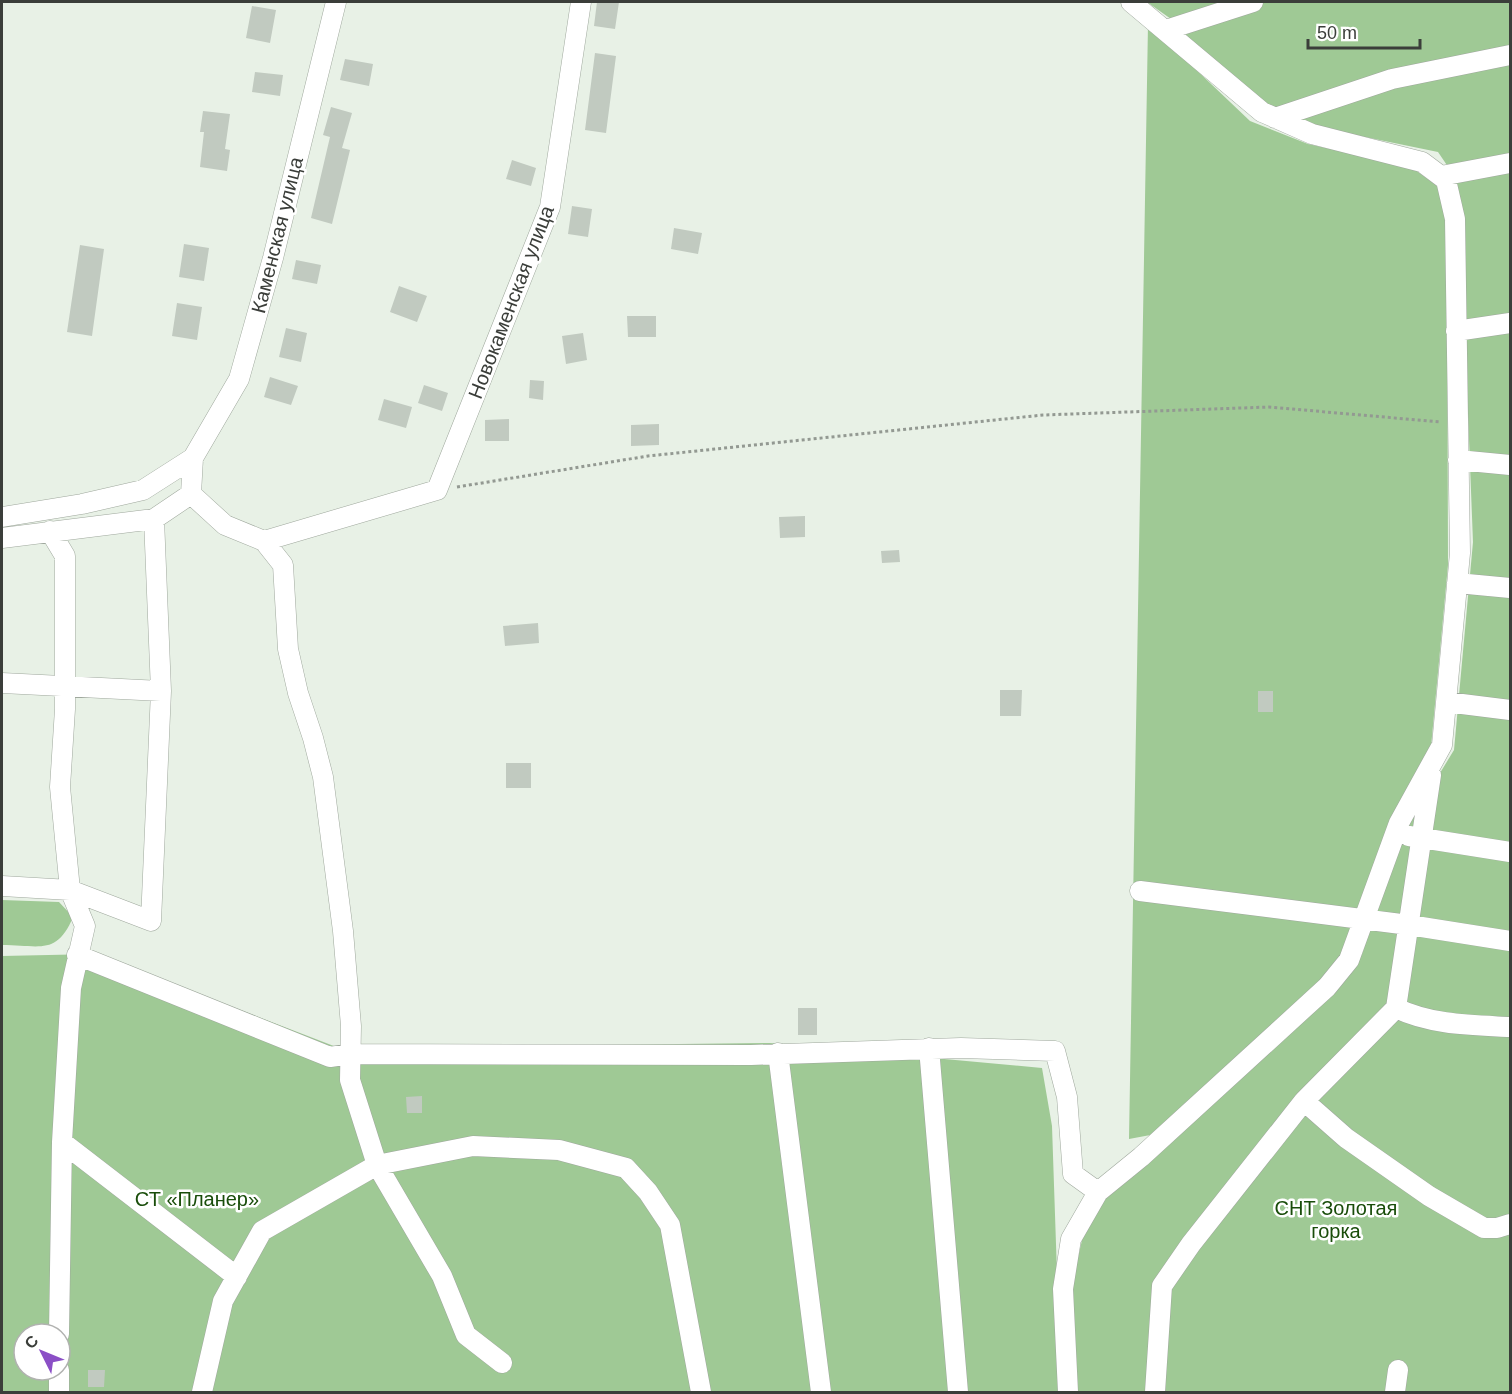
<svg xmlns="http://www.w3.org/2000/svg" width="1512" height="1394" viewBox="0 0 1512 1394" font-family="Helvetica,sans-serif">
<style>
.green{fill:#9fc995;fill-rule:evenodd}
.building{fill:#c1cac0}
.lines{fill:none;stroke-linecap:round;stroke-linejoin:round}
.minor-casing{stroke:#9fa89d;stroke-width:21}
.path{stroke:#939992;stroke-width:3;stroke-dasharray:3 3;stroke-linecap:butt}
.minor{stroke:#fff;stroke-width:20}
.labels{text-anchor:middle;stroke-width:5;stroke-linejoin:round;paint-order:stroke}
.street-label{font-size:20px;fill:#3b3e3a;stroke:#fff}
.park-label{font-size:20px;fill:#194d0a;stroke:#fff}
</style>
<rect width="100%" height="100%" fill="#e8f1e6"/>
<path class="green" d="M1147 2H1510V317L1466 324 1455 177 1438 152 1292 122 1229 80 1171 19Z
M1148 24 1250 121 1308 144 1411 167 1439 187 1447 228 1448 565 1431 747 1340 969 1161 1133 1129 1139Z
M1510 330V1392H1071L1069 1297 1085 1227 1108 1193 1348 974 1362 954 1385 884 1409 824 1454 750 1473 542 1465 336Z
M2 900 59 902 73 917C57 956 39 945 2 945Z
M95 954 339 1048 770 1043 1042 1068 1052 1126 1061 1392H2V956ZM24 1334H60V1370H24Z"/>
<path class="building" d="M597 2H619L615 29 594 26Z
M252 6 276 10 270 43 246 38Z
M595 53 616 56 606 133 585 130Z
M345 59 373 64 369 86 340 80Z
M255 72 283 75 280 96 252 92Z
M331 107 352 113 342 148 350 150 332 224 311 218 330 137 323 135Z
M203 111 230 114 225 149 230 150 227 171 200 167 204 132H200Z
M512 160 536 168 531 186 506 179Z
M572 206 592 209 588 237 568 234Z
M674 228 702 233 698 254 671 249Z
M184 244 209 248 204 281 179 277Z
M80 245 104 249 92 336 67 332Z
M296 260 321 265 317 284 292 279Z
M399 286 427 296 417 322 390 312Z
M177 303 202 307 197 340 172 336Z
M627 316H656V337H628Z
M286 328 307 333 301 362 279 357Z
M583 333 587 360 566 364 562 336Z
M270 377 298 386 291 405 264 397Z
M530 380 544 381 543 400 529 398Z
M424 385 448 393 442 411 418 403Z
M384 399 412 407 406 428 378 420Z
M509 419V441H485V420Z
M659 424V445L631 446V425Z
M805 516V537L780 538 779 517Z
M899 550 900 562 882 563 881 551Z
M538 623 539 643 505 646 503 626Z
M1000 690H1022L1021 716H1000Z
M1258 691H1273V712H1258Z
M506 763H531V788H506Z
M798 1008H817V1035H798Z
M422 1096V1113H407L406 1097Z
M88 1370H105L104 1387H88Z"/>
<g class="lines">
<defs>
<path id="minor" d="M1166 30 1253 2
M1275 118 1392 79 1510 55
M1441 176 1510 163
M1456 331 1510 323
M1458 460 1510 465
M191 494 225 525 264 541 283 565 288 649 298 693 313 738 323 777 343 931 351 1026 350 1080 377 1165 442 1276 466 1335 502 1363
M2 517 82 504 143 490 193 458 239 379 273 258 336 2
M154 519 161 691
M50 531 65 556V709L60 787 70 890 85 926 71 988 62 1142 59 1334
M2 538 154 519 191 494 193 458
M264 541 437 490 550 207 581 2
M1457 583 1510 588
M2 683 161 691 151 921 70 890 2 886
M1446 702 1510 710
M1409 836 1510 852
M1140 891 1409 925 1510 941
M77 955 330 1057 350 1054 751 1055 961 1048 1055 1051 1067 1097 1073 1174 1098 1192
M1396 1008C1431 1025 1472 1025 1510 1027
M929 1048 958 1392
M778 1053 821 1392
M1304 1101 1346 1138 1429 1196 1484 1228H1497L1510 1224
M62 1142 237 1277
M59 1392V1370
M202 1392 223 1301 262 1231 377 1165 473 1146 559 1150 626 1168 648 1192 670 1225 701 1392
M1068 1392 1063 1289 1071 1239 1098 1192 1141 1157 1327 987 1349 960 1399 823 1442 745 1460 553 1455 219 1446 180 1422 162 1312 134 1262 112 1131 2
M1155 1392 1162 1286 1191 1244 1304 1101 1396 1008 1431 775
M1395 1392 1398 1370"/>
</defs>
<use href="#minor" class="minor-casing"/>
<path class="path" d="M457 487 648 456 1043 415 1269 407 1441 422"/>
<use href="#minor" class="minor"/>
</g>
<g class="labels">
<g class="street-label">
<text transform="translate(277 235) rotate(-76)" y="7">Каменская улица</text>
<text transform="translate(511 302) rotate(-69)" y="7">Новокаменская улица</text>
</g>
<g class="park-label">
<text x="197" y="1206">СТ «Планер»</text>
<text x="1336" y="1215">СНТ Золотая<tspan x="1336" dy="23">горка</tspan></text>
</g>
</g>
<rect width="1512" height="1394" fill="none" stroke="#3b3e3a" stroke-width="6"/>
<g transform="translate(42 1352) rotate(313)"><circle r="28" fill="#ffffff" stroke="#b1b2b0" stroke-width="1.5"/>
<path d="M0-4.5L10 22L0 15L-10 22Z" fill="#8b4fc6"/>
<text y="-9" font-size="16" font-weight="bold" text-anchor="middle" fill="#3b3e3a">С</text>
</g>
<path d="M1308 39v9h112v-9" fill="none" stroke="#3b3e3a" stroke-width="3"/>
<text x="1317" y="39" font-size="18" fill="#3b3e3a" stroke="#ffffff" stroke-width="4.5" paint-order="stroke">50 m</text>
</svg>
